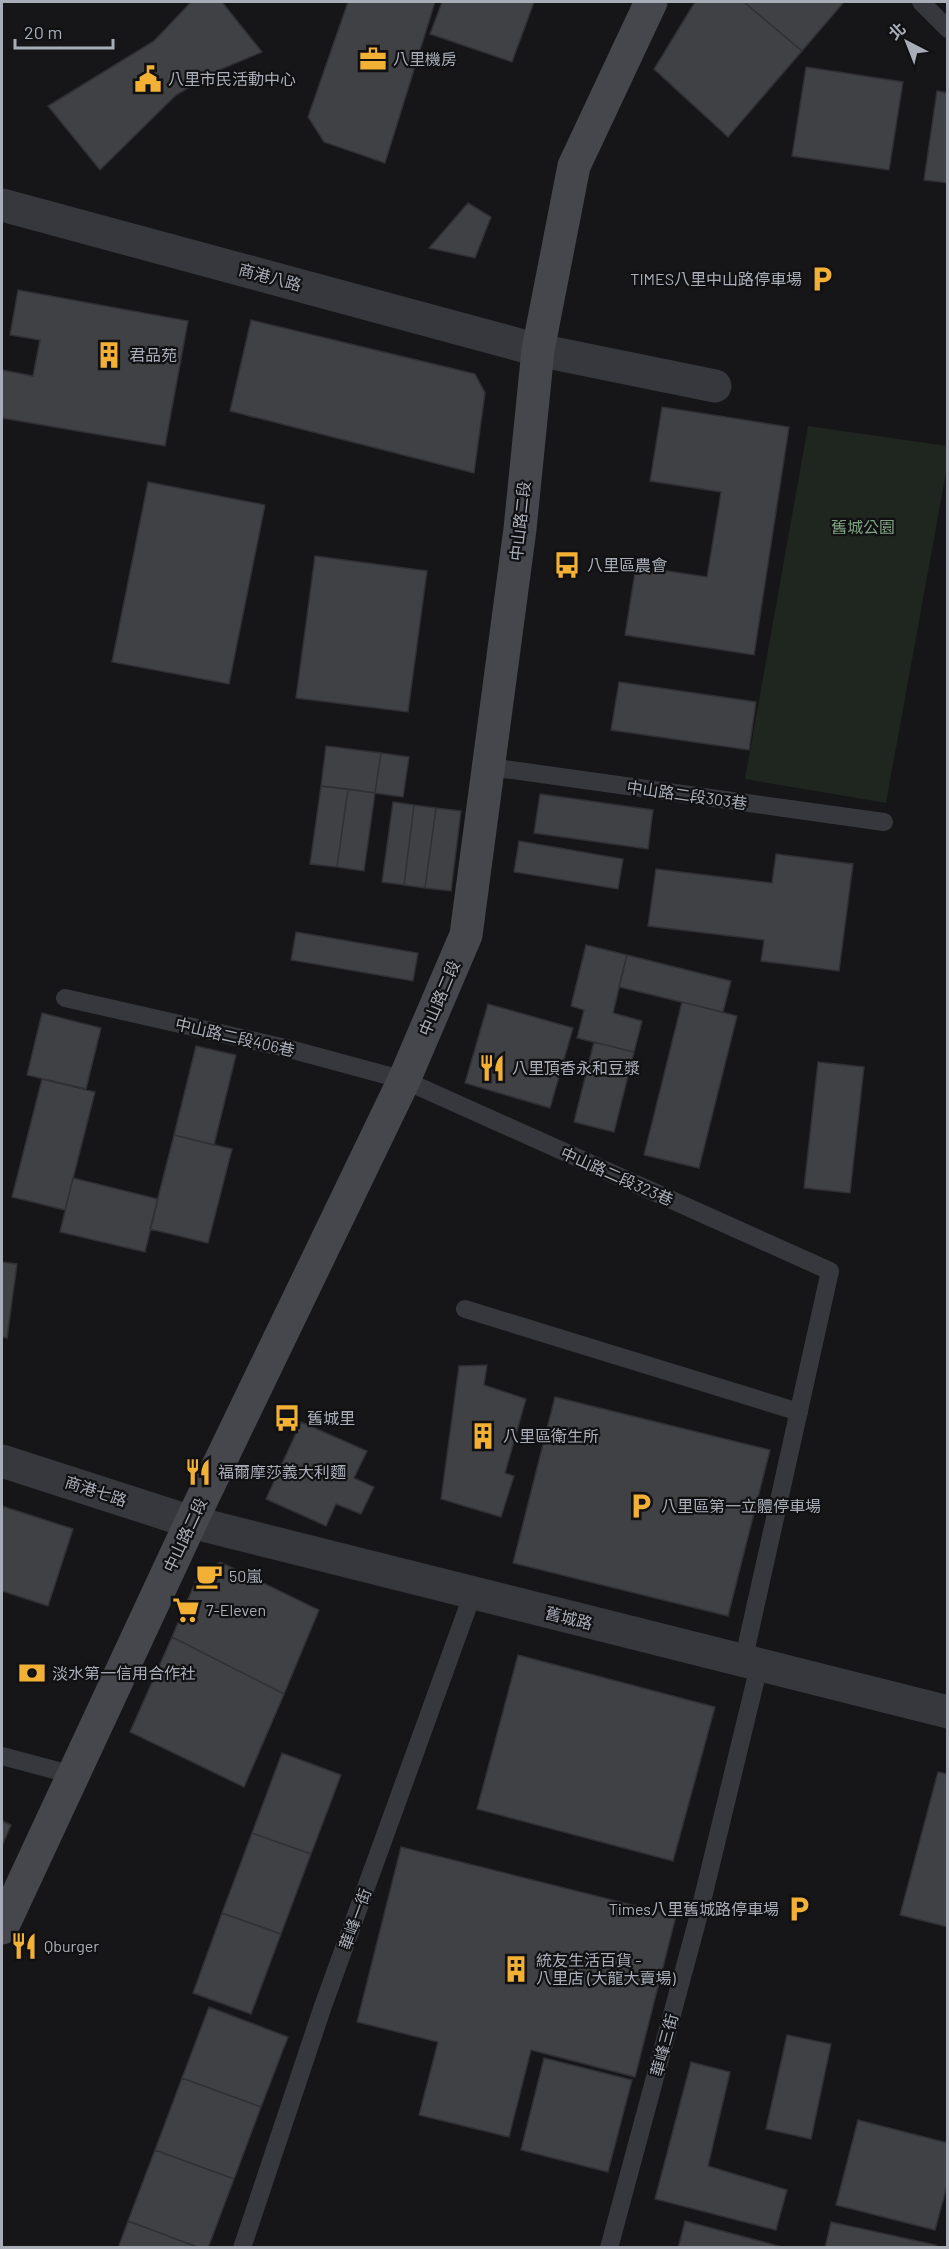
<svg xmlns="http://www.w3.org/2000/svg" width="949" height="2249" viewBox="0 0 949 2249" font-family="Barlow,'Noto Sans TC',sans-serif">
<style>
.green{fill:#1e261f}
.building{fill:#404145;stroke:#303034;stroke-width:1.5}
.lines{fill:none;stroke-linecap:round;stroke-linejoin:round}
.service{stroke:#37383d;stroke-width:18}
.minor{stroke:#37383d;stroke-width:33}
.secondary{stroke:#45474d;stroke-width:33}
.labels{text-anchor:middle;stroke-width:4.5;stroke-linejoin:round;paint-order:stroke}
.poi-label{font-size:16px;fill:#a8adb8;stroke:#111113;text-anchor:start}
.street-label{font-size:16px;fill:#a8adb8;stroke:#111113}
.park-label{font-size:16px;fill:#7fa381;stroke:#111113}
</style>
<rect width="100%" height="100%" fill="#161618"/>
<path class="green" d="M808 426 947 446V467L886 803 745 779Z"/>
<path class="building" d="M191 2H222L262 52 219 70 176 95 100 170 48 106 154 41Z
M348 2H435L385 163 324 142 308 117Z
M442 2H534L512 62 430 34Z
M695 2H744L802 51 728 137 654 69Z
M744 2H844L802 51Z
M806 67 903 82 889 170 792 156Z
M937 91 948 93V183L924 180Z
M468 203 491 217 475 258 429 248Z
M18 290 188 321 165 446 2 418V370L33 376 40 340 10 335Z
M251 320 475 374 485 393 474 473 230 411Z
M662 407 789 427 754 655 625 635 636 566 707 577 721 492 650 481Z
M148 482 265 505 229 684 112 662Z
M315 556 427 571 408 712 296 698Z
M619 682 756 702 749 750 611 730Z
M326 746 381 753 375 793 321 786Z
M381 753 409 757 403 797 375 793Z
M321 786 348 789 337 867 310 864Z
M348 789 375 793 364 871 337 867Z
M540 794 653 810 648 849 534 833Z
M393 802 414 805 404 885 382 882Z
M414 805 436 808 425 888 404 885Z
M436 808 461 811 451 891 425 888Z
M519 841 623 859 618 889 514 872Z
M776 854 853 864 839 971 761 961 764 940 648 926 656 869 772 883Z
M296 932 418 953 413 981 291 960Z
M586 945 627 955 613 1013 642 1021 634 1052 577 1038 584 1010 571 1006Z
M627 955 731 981 723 1012 619 987Z
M682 1002 737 1016 699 1168 644 1155Z
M488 1004 573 1028 550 1108 465 1083Z
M42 1013 101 1028 86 1089 27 1075Z
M594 1042 634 1052 614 1132 574 1122Z
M196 1046 236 1055 214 1145 174 1135Z
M818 1062 864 1067 850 1193 804 1188Z
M42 1079 95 1092 65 1210 12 1197Z
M174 1135 232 1149 208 1243 150 1229Z
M73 1178 158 1199 145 1252 60 1232Z
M2 1262 17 1264 7 1338 2 1337Z
M487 1365 484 1385 526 1399 505 1473 514 1476 501 1517 441 1499 459 1366Z
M555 1397 770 1450 728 1616 513 1563Z
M301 1422 367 1451 354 1478 374 1487 361 1514 336 1504 326 1526 266 1499Z
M2 1506 73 1529 48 1606 2 1591Z
M220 1562 319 1610 284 1694 172 1637 197 1578Z
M172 1637 284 1694 244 1787 130 1732Z
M518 1655 715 1707 673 1861 477 1809Z
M282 1753 341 1775 311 1854 252 1833Z
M938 1772 948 1774V1927L900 1915Z
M2 1821 11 1825 2 1846Z
M252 1833 311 1854 281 1934 222 1913Z
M401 1847 676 1916 635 2077 531 2050 509 2137 419 2115 438 2042 357 2022Z
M222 1913 281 1934 251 2014 193 1993Z
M209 2007 288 2037 261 2107 182 2078Z
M787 2035 831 2044 811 2139 766 2129Z
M544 2058 632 2080 608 2172 521 2150Z
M691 2062 730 2072 708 2166 787 2190 776 2230 655 2199Z
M182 2078 261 2107 234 2179 155 2150Z
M858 2120 948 2143V2182L935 2230 836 2205Z
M155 2150 234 2179 208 2248H200L128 2221Z
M128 2221 200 2248H118Z
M685 2221 786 2248H678Z
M831 2222 936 2245 935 2248H825Z"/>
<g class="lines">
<path class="service" d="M921 2 948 29
M490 767 884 822
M65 998 286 1048 404 1080 830 1271 743 1662
M465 1309 799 1412
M2 1756 73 1775
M242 2248 323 2006 473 1593
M609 2248 698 1918 759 1666"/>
<path class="minor" d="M2 205 538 350 715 386
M2 1461 191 1522 948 1712"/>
<path class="secondary" d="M2 1928 191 1522 404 1080 466 935 520 529 538 350 574 166 651 2"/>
</g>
<defs>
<symbol id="office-bare" viewBox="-9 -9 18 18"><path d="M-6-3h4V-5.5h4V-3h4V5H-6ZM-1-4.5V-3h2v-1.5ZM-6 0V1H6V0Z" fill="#f2b134" stroke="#111113" stroke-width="2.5" paint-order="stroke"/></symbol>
<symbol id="civic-bare" viewBox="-9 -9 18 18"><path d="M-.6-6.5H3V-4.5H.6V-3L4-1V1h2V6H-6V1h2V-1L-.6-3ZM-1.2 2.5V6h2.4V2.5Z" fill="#f2b134" stroke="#111113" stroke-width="2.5" paint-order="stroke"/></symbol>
<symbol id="parking-bare" viewBox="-9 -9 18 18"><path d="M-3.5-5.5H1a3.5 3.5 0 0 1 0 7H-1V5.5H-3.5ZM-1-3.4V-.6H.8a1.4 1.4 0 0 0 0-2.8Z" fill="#f2b134" stroke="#111113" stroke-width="2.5" paint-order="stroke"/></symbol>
<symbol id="building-bare" viewBox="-9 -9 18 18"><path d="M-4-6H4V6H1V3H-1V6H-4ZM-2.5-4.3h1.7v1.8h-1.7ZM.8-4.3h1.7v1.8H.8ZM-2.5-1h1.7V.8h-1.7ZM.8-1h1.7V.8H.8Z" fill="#f2b134" stroke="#111113" stroke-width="2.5" paint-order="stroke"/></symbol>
<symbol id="bus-bare" viewBox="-9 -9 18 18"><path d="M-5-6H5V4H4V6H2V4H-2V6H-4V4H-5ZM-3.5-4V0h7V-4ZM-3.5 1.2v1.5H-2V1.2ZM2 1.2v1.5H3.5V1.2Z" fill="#f2b134" stroke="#111113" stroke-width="2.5" paint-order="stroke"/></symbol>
<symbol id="restaurant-bare" viewBox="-9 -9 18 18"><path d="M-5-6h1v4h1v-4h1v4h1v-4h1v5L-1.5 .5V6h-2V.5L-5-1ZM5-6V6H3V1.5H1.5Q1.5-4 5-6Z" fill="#f2b134" stroke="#111113" stroke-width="2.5" paint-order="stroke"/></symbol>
<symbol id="cafe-bare" viewBox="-9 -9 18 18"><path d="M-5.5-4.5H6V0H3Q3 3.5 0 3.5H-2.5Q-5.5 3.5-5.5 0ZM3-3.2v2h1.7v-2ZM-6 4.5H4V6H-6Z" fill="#f2b134" stroke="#111113" stroke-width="2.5" paint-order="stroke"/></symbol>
<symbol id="supermarket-bare" viewBox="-9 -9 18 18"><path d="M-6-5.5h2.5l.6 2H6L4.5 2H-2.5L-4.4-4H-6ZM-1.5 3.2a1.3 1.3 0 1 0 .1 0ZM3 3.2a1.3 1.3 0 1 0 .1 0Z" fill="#f2b134" stroke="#111113" stroke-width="2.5" paint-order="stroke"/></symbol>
<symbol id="bank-bare" viewBox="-9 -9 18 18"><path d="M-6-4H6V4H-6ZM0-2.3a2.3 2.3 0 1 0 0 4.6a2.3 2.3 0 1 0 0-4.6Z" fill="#f2b134" stroke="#111113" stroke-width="2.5" paint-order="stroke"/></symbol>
</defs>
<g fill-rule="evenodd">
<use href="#office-bare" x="354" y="40" width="38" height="38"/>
<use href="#civic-bare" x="129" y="60" width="38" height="38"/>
<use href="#parking-bare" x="803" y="260" width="38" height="38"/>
<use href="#building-bare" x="90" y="336" width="38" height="38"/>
<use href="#bus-bare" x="548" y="546" width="38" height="38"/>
<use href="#restaurant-bare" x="473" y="1049" width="38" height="38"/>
<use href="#bus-bare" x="268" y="1399" width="38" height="38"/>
<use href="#building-bare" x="464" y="1417" width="38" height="38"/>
<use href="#restaurant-bare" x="179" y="1453" width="38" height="38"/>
<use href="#parking-bare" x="622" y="1487" width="38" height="38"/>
<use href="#cafe-bare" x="190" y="1557" width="38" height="38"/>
<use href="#supermarket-bare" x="167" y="1591" width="38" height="38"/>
<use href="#bank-bare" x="13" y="1654" width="38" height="38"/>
<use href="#parking-bare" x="780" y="1890" width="38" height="38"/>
<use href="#restaurant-bare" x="5" y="1927" width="38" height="38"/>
<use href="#building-bare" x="497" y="1950" width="38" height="38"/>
</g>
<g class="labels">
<g class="poi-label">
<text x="393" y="65">八里機房</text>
<text x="168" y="85">八里市民活動中心</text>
<text x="802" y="285" text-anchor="end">TIMES八里中山路停車場</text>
<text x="129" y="361">君品苑</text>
<text x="587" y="571">八里區農會</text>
<text x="512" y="1074">八里頂香永和豆漿</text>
<text x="307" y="1424">舊城里</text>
<text x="503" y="1442">八里區衛生所</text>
<text x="218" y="1478">福爾摩莎義大利麵</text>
<text x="661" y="1512">八里區第一立體停車場</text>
<text x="229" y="1582">50嵐</text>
<text x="206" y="1616">7-Eleven</text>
<text x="52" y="1679">淡水第一信用合作社</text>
<text x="779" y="1915" text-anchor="end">Times八里舊城路停車場</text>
<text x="44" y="1952">Qburger</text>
<text x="536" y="1966">統友生活百貨 -<tspan x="536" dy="18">八里店 (大龍大賣場)</tspan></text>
</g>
<g class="street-label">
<text transform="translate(270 277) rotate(15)" y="6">商港八路</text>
<text transform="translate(520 521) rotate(-84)" y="6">中山路二段</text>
<text transform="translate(687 795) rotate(8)" y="6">中山路二段303巷</text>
<text transform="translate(439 998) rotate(-67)" y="6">中山路二段</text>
<text transform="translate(235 1037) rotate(13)" y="6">中山路二段406巷</text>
<text transform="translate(617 1176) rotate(24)" y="6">中山路二段323巷</text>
<text transform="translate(96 1491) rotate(18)" y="6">商港七路</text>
<text transform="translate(185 1535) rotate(-65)" y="6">中山路二段</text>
<text transform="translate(569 1618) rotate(14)" y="6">舊城路</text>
<text transform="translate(355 1919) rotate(-70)" y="6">華峰一街</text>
<text transform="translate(664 2045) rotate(-75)" y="6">華峰三街</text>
</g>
<g class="park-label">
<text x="863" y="533">舊城公園</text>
</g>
</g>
<rect width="949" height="2249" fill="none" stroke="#a8adb8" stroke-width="6"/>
<g transform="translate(907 42) rotate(318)" stroke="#111113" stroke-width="4.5" paint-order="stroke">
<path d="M0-4.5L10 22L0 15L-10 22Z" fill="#a8adb8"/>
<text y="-9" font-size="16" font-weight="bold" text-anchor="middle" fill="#a8adb8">北</text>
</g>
<path d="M15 39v9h98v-9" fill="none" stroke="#a8adb8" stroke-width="3"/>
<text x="24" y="39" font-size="18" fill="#a8adb8" stroke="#111113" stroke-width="4.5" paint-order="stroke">20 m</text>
</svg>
